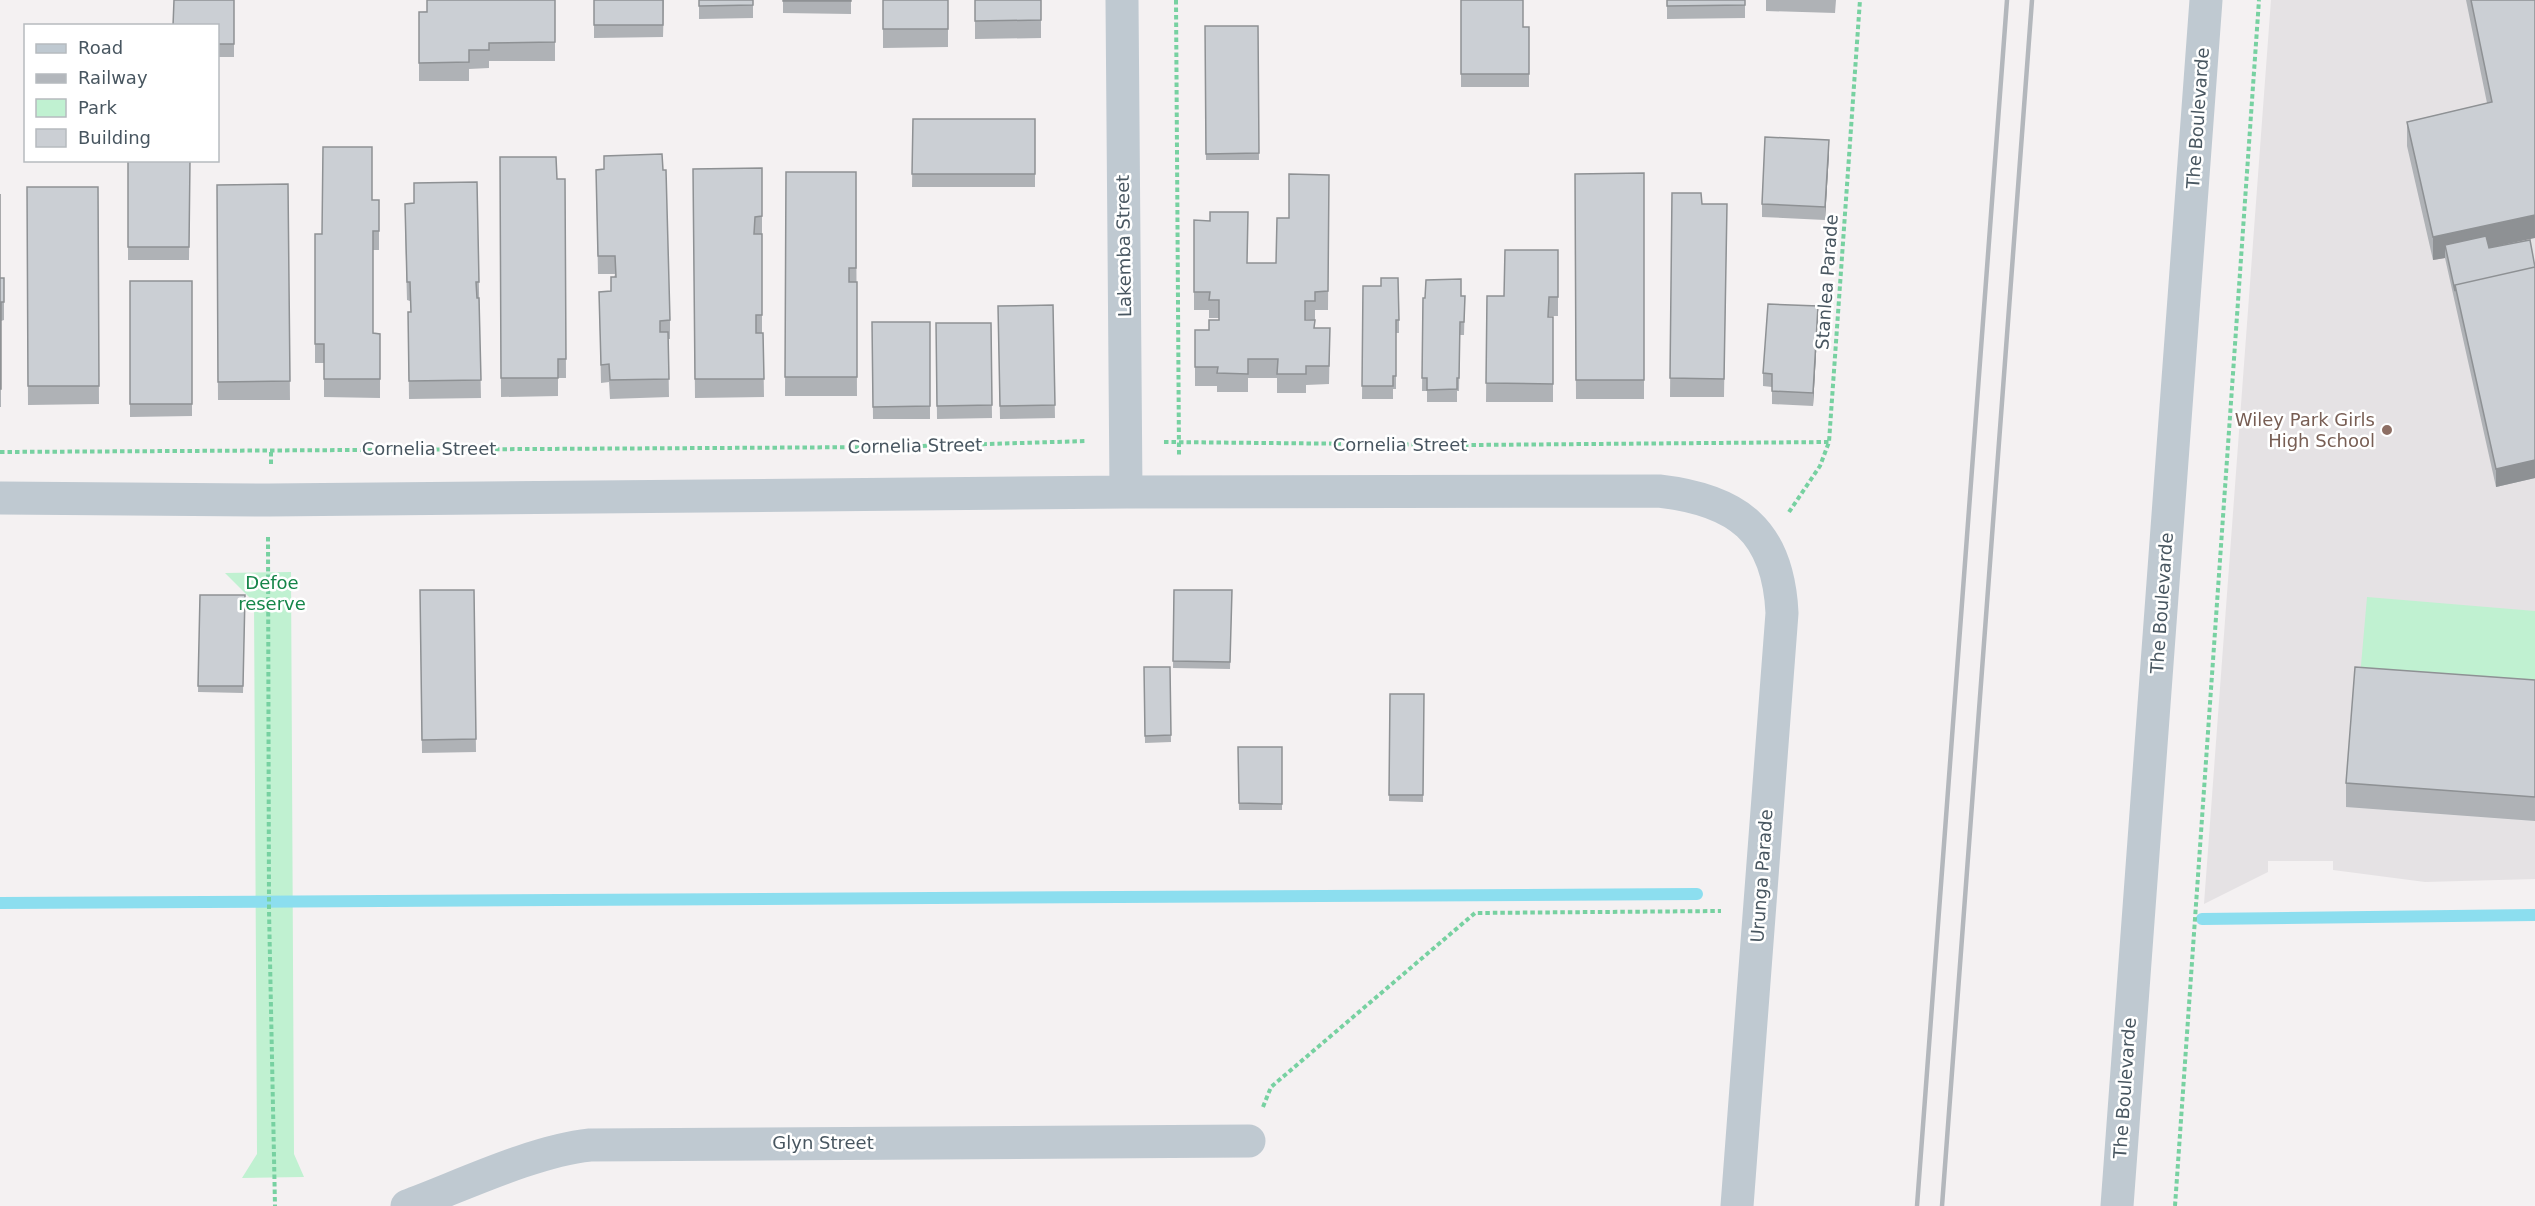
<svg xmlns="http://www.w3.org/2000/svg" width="2535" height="1206" viewBox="0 0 2535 1206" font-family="'DejaVu Sans',sans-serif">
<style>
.education{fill:#e5e2e4}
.green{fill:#c0f1d1}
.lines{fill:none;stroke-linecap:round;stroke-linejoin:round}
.stream{stroke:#8cdeef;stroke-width:12}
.path{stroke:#77d1a1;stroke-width:4;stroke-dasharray:4.5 3;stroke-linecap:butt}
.minor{stroke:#bfc9d1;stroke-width:33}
.tertiary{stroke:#bfc9d1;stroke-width:33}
.rail{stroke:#b3b7bc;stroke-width:4.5}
.wall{fill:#afb2b6}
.shaded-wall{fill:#8e9194}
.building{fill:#cbcfd4;stroke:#8e9194;stroke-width:1.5}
.education-dot{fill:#8d6e63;stroke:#fff;stroke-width:2}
.labels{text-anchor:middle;stroke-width:5;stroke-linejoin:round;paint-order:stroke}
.street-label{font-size:18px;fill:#485660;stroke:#fff}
.education-label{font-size:18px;fill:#785e54;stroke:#fff;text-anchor:end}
.park-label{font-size:18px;fill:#158549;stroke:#fff}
</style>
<rect width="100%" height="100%" fill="#f4f1f2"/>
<path class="education" d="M2271 0H2535V879L2425 882 2333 870V861H2268V872L2204 904Z"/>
<path class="green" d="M291 572 294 1154 304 1177 242 1178 257 1154 254 602 225 573Z
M2367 597 2535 611V702L2359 688Z"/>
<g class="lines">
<path class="stream" d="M0 903 1697 894
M2202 919 2535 915"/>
<path class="path" d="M1176 0 1179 455
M1164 442 1469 445 1829 442
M0 452 888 447 1087 441
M271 464V449
M1789 512 1820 466 1829 442 1860 0
M268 537 269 910 275 1206
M1263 1107 1271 1087 1475 913 1721 911
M2175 1206 2259 0"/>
<path class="minor" d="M1122 0 1126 492
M0 498 269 500 1126 492 1659 491C1737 500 1778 530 1782 613L1737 1206
M407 1206C461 1186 533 1151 590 1145L1249 1141"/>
<path class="tertiary" d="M2117 1206 2206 0"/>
<path class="rail" d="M1917 1206 2007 0
M1942 1206 2032 0"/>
</g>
<path class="wall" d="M234 0V57H218V26Z
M555 0V61H489V68L469 69V81H419V12Z
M594 0H664L663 37 594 38Z
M699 0H753V18L699 19Z
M783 0H851V14L783 13Z
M883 0H948V47L883 48Z
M975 0H1041V38L975 39Z
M1461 0 1523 27H1529V87H1461Z
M1667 0H1745V18L1667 19Z
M1766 0H1836L1835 13 1766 11Z
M2466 0H2535L2497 246 2535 264V478L2496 487 2445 258 2433 260 2407 146V122L2487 103Z
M1205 26H1258L1259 160H1206Z
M913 119H1035V187H912Z
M1829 153 1825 220 1762 217V204Z
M500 157 557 179H565L566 378H558V396L501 397Z
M128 160H190L189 260H128Z
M762 168V333H763L764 397 695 398 693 169Z
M596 170 670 320V339H668L669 397 610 399 609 382 601 383 599 292 611 291 615 274H598Z
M786 172H856L857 396H785Z
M1644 173V399H1576L1575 174Z
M1329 175 1328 310H1315V320L1305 319 1315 328H1330L1329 384 1306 385V393H1277V378H1248V392H1217V386H1195V330H1209L1219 320V318H1209V310H1194V220L1247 263H1276L1289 218Z
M477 182 481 398 409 399 408 312H411L410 301 407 300 405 222 414 203Z
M288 184 290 400H218L217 185Z
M27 187H98L99 404 28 405Z
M1672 193 1702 204H1727L1724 397H1670Z
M0 194V278H4V320L1 321V407H0Z
M372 200H379V250H373V333L380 334V398L324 397V363H315V234H322Z
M1558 250V316H1549V317H1553V402H1486L1487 296H1504Z
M1381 278 1399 320V333H1396V389H1393V399H1362L1363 286H1381Z
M130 281H192V416L130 417Z
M1465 296 1464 335H1460L1459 391H1457V402H1427V391H1422L1423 298Z
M1053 305 1055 418 1000 419 998 306Z
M1818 319 1813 406 1772 404V387L1763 386V373Z
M872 322H930V419H873Z
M936 323H991L992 418 937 419Z
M420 590H474L476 752 422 753Z
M1174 590H1232L1230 669 1173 668Z
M200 595H245L243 693 198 692Z
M1144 667H1170L1171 742 1145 743Z
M2535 680V821L2346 807V783Z
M1390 694H1424L1423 802 1389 801Z
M1238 747H1282V810H1239Z"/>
<path class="shaded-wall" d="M1829 140V153L1825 220V207Z
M2535 215V238L2448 257 2445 245V258L2433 260V237Z
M1818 306V319L1813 406V393Z
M2535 460V478L2496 487V469Z"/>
<path class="building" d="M174 0H234V44H218V26H173Z
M427 0H555V42L489 43V50H469V62L419 63V12H427Z
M594 0H663V25H594Z
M699 0H753V5L699 6Z
M783 0H851V1H783Z
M883 0H948V29H883Z
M975 0H1041V20L975 21Z
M1461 0H1523V27H1529V74H1461Z
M1667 0H1745V5L1667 6Z
M2471 0H2535V215L2433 237 2407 122 2492 102Z
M1205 26H1258L1259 153 1206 154Z
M913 119H1035V174H912Z
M1765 137 1829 140 1825 207 1762 204Z
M323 147H372V200H379V231H373V333L380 334V379H324V344H315V234H322Z
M662 154 663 170H666L670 320 660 321V332H668L669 379 610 380 609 364 601 365 599 292 611 291V277H616L615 256H598L596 170 604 169V156Z
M500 157H556L557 179H565L566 359H558V378H501Z
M128 160H190L189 247H128Z
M762 168V216L755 217 754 234H762V315H756V333H763L764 379H695L693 169Z
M786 172H856V268H849V282H857V377H785Z
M1644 173V380H1576L1575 174Z
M1289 174 1329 175 1328 291 1315 292V301H1305V320H1315L1314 328H1330L1329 366H1306V374H1277L1278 359H1248V374L1217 373 1218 367H1195V330H1209V320H1219V300H1209L1210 292H1194V220L1210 221V212H1248L1247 263H1276L1277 218H1289Z
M477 182 479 282H476L477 298H479L481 380 409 381 408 312H411L410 282H407L405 204 414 203V183Z
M288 184 290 381 218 382 217 185Z
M27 187H98L99 386H28Z
M1672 193H1701L1702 204H1727L1724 379 1670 378Z
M0 194V278H4V302H1V389H0Z
M2486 236 2489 248 2530 240 2535 267 2455 285V291L2445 245Z
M1505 250H1558V297H1549L1548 317H1553V384L1486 383 1487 296H1504Z
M2535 267V460L2496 469 2455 285Z
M1381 278H1398L1399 320H1396V376H1393V386H1362L1363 286H1381Z
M1461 279V296H1465L1464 322H1460L1459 378H1457V389L1427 390V378H1422L1423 298H1425L1426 280Z
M130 281H192V404H130Z
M1768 304 1818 306 1813 393 1772 391V374L1763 373Z
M1053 305 1055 405 1000 406 998 306Z
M872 322H930V406L873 407Z
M936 323H991L992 405 937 406Z
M420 590H474L476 739 422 740Z
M1174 590H1232L1230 662 1173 661Z
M200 595H245L243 686H198Z
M1144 667H1170L1171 735 1145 736Z
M2355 667 2535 680V797L2346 783Z
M1390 694H1424L1423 795H1389Z
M1238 747H1282V804L1239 803Z"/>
<circle class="education-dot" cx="2387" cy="430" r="6"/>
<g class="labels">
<g class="street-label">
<text transform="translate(2198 118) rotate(-86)" y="6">The Boulevarde</text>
<text transform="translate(1124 246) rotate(-91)" y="6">Lakemba Street</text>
<text transform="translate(1827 282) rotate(-86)" y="6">Stanlea Parade</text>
<text x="1400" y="451">Cornelia Street</text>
<text transform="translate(915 446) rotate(-1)" y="6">Cornelia Street</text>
<text x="429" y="455">Cornelia Street</text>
<text transform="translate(2162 603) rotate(-86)" y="6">The Boulevarde</text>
<text transform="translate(1762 876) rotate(-86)" y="6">Urunga Parade</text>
<text transform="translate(2125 1088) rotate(-86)" y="6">The Boulevarde</text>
<text x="823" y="1149">Glyn Street</text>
</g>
<g class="education-label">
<text x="2375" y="426">Wiley Park Girls<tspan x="2375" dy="21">High School</tspan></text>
</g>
<g class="park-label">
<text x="272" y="589">Defoe<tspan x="272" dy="21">reserve</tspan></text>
</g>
</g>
<rect x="24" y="24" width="195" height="138" fill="#ffffff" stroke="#b6bbbf" stroke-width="1.5"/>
<rect x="36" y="44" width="30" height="9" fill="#bfc9d1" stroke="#b6bbbf" stroke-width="1.5"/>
<text x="78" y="54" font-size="18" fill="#485660">Road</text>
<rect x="36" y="74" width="30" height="9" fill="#b3b7bc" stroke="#b6bbbf" stroke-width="1.5"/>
<text x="78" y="84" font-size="18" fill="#485660">Railway</text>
<rect x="36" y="99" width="30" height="18" fill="#c0f1d1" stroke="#b6bbbf" stroke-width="1.5"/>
<text x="78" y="114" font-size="18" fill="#485660">Park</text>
<rect x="36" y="129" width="30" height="18" fill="#cbcfd4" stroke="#b6bbbf" stroke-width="1.5"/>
<text x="78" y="144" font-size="18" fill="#485660">Building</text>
</svg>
